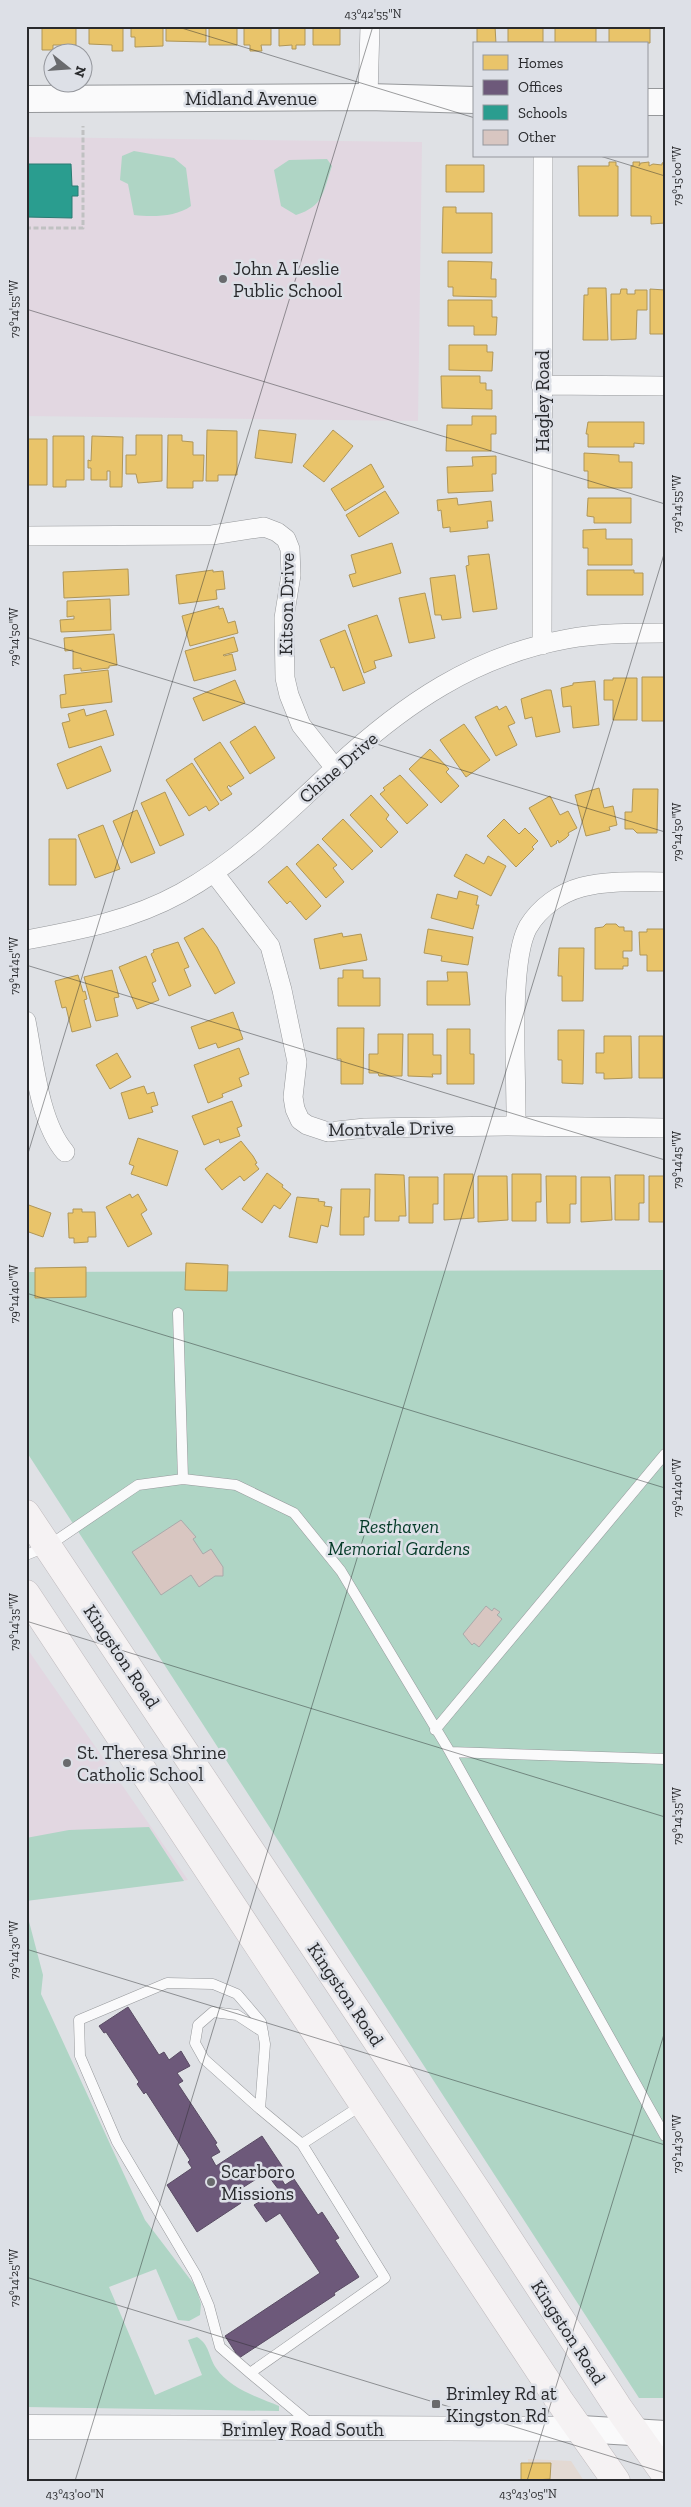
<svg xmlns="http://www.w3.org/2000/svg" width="691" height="2507" viewBox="0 0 691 2507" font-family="'Zilla Slab',serif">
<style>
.commercial{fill:#e3d9d3}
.education{fill:#e2d7e1}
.green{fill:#afd5c5}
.homes{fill:#e9c46a;stroke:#af9658}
.offices{fill:#6d597a;stroke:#594b63}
.schools{fill:#2a9d8f;stroke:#2a7a72}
.building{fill:#d8c6c1;stroke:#a9a9aa}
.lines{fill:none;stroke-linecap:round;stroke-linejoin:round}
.service-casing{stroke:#96989b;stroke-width:11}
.minor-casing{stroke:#96989b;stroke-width:20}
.tertiary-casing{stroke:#96989b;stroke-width:25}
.secondary-casing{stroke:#96989b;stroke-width:28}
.primary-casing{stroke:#bfbabd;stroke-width:29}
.path{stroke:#c0c1c2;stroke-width:3;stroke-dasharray:5 2.5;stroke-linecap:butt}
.service{stroke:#fafafb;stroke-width:10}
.minor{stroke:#fafafb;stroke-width:19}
.tertiary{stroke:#fafafb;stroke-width:24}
.secondary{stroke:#fafafb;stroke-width:26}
.primary{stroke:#f5f2f3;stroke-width:28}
.ticks{fill:none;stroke:#292a2d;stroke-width:1;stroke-opacity:0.45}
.poi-dot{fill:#696a6d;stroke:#dde0e7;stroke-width:2}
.labels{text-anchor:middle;stroke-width:5;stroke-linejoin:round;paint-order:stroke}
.street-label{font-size:19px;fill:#292a2d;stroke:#dde0e7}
.poi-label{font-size:19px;fill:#292a2d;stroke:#dde0e7;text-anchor:start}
.park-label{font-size:19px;font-style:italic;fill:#043a27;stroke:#dde0e7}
.neatline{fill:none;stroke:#292a2d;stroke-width:2}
.ticks-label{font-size:12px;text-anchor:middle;fill:#292a2d}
</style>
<rect width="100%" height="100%" fill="#dfe1e5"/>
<path class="commercial" d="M528 2459 571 2461 584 2481H529Z"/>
<path class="education" d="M26 137 422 142 418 421 26 416Z
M26 1647 188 1880 26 1901Z"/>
<path class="green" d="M134 151 174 158 186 168 191 206C176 217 152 217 134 215L128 184 120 180 122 156Z
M327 159 332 166C323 192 324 206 296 215L281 206 274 170 289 160Z
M665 1270V2398H639L26 1451V1272Z
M149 1827 184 1881 26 1901V1838L69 1830Z
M26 1910 43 1975 41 1994 145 2220 196 2287 201 2304 200 2315 189 2321 178 2320 156 2269 109 2287 155 2395 202 2375 188 2340 197 2337C210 2345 208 2356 216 2368 229 2388 259 2398 279 2406V2411L26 2407Z"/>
<path class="homes" d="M42 26H76V45H53V50H42Z
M89 26H123V51H112V45L89 44Z
M131 26H163V46L135 47V37H131Z
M166 26H206V42L166 41Z
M209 26H237V45H209Z
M244 26H271V45H261L262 51H250V45H244Z
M279 26H305V45H296V49H292V45L279 46Z
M313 26H340V45H313Z
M477 26H495L496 44 477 42Z
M508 26H543V42H508Z
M555 26H596V43H555Z
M609 26H650V43H609Z
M609 162H616V166H618V216H579L578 166H609Z
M633 162H640L639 166 641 163 649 162V166L653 164 662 165V163L665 162V223L651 224V216H631V166H633Z
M446 165H484V192H446Z
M443 207H456V213H492V253H442Z
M448 261 492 262 491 279H496V297L453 296V287H448Z
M588 288H606L608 340H583L584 295H588Z
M621 289H627V294H635V290H647V310H637L636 339 611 340V294H620Z
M650 289 665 290V334H650Z
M448 300H492V317H497L496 335H474V326H448Z
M449 345H487V352H493L492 371 449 370Z
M441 376H480V383H486V390H492V409L442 408Z
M472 416H496V434H491V451H446L447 425H472Z
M588 422H644V444L634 443V447H588V434H586Z
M207 430 237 431V475H218V481H206Z
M259 430 296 434 292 463 255 458Z
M333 430 353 446 324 482 303 466Z
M136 435H162V481L138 483 136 474H126V455H136Z
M168 435H182V441L193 442V455H204L203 481H193V488H167Z
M53 436H84V480H66V487H53Z
M92 436 123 437 122 487H110V471H107V480H91V468H88V460L91 461Z
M26 439H47V485H26Z
M584 453 619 455V462H632V488H588V471H584Z
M496 456V474H492L493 491 448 493 447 467 473 466 472 457Z
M371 464 384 487 345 511 331 489Z
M385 491 399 513 359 537 346 515Z
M457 498 458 505 491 501 493 521H487L488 528 450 532V527L443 528 441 510 438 511 437 500Z
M588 498H631V523H594V517L587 516Z
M606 529V539H632V565H588V548H583V530Z
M392 543 401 573 353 587 349 575 356 573 351 555Z
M489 554 497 609 473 612 466 566 469 565 468 556Z
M128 569 129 595 64 598 63 572Z
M213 570V572L223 571 225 589 216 590 217 599 179 604 176 575Z
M587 570H634V573H643V595H587Z
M455 575 461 618 442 620 441 615H435L430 578Z
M425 593 435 638 409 643 399 598Z
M110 599 111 630 61 632 60 620 74 619V616L67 617V601Z
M219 606V609L223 608 228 623 235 621 238 633 190 646 182 616Z
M377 615 392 656 374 661 376 668 364 673 348 625Z
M345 630 365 683 343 691 334 667 331 668 320 640Z
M114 634 117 665 109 666V668L81 671V668L73 669V650L65 651 64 638Z
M234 637 238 651 223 655 224 656 232 654 236 670 194 681 185 651Z
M108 670 112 702 61 708 60 695 66 694 64 675Z
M642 677H665V721H642Z
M613 678H637V720H613V700H604V680H613Z
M235 680 245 703 203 721 193 698Z
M595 681 599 725 573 728 571 706 563 707 561 688 573 685V683Z
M546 690H551L560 732 536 737 532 717 525 719 521 699Z
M497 706 499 710 506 706 515 723 508 726 517 745 496 756 475 717Z
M84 709 86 716 106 710 114 735 69 748 62 723 70 721 68 714Z
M464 724 490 760 466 777 440 740Z
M255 726 275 758 250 774 230 742Z
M220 742 244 778 230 787 229 785 227 787 232 794 221 801 194 759Z
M101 746 111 771 67 789 57 764Z
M430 749 449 769 446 772 459 786 441 803 409 769Z
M192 763 219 804 209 811 206 806 189 816 166 780Z
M400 775 428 805 407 824 380 794 385 790 383 788Z
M599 788 604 808 613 806 617 825 609 827 610 830 586 836 575 795Z
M633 789H658L657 833H637L633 829H625V812H632Z
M165 792 184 835 160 846 141 803Z
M371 795 389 815 386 819 398 832 381 848 350 815Z
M550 796 560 815 568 811 577 828 568 833 569 835 566 838 559 843 558 840 556 842 557 843 551 847 529 808Z
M137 810 155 853 131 863 113 821Z
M343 819 373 851 352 870 322 839Z
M504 819 519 834 525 828 538 841 532 847 534 849 516 867 487 836Z
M103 825 120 869 95 878 78 835Z
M49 839H76V885H49Z
M318 844 337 865 333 868 344 882 326 898 296 864Z
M466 854 484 864 488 856 506 866 491 896 454 876Z
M287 866 321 906 306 920 290 901 287 904 268 882Z
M459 891 478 896 476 905H479L473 929 431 918 437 894 457 899Z
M606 924H616L619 927H624V931H632V951H623V958H628V966H623V969H595V928L603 927Z
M203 928 217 947 235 983 215 994 184 938Z
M428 929 473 937 468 965 441 961 442 956 424 953Z
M647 929H665V971H647V955H640L639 932H647Z
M342 933 343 937 361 934 367 960 320 969 314 939Z
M178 942 189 967 184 969 191 986 169 996 151 954 154 952 153 950Z
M559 948H584L583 1001H562V976H558Z
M146 956 156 981 152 983 159 1000 137 1009 119 967Z
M112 970 119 997 114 998 118 1016 96 1021 84 977Z
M343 970H363V978H380V1006H338V978H343Z
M447 972H467L470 1005H427V981H448Z
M78 975 83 992 85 991 87 999 84 1000 91 1027 72 1032 66 1007 62 1008 55 981Z
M233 1012 243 1039 218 1048 216 1043 199 1049 191 1027Z
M337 1028H364L363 1084H341V1059H337Z
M447 1029H470V1054H474V1084H447Z
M558 1030H584L583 1084 562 1083V1060H558Z
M378 1034H403L402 1076H379L378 1073H369V1054H378Z
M408 1034H433V1055H441V1074H432L433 1077 408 1076Z
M604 1036H631L632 1078 604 1079V1073H596V1053H604Z
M639 1036H663V1078H639Z
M239 1048 249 1074 239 1078 242 1086 222 1094 223 1097 208 1103 194 1065Z
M117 1053 131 1077 110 1089 96 1065Z
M144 1086 147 1094 154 1092 158 1105 151 1107 153 1112 129 1119 121 1093Z
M232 1101 242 1126 237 1128 240 1136 220 1143 219 1139 204 1145 192 1116Z
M138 1138 178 1151 167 1186 131 1174 134 1166 129 1164Z
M241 1141 253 1156 257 1163 255 1164 259 1169 244 1181 240 1176 222 1190 205 1169Z
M267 1173 283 1185 282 1187 291 1194 280 1209 274 1205 262 1223 242 1209Z
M375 1174 404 1175 406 1216H399V1221H375Z
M444 1174H473L474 1218 444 1220Z
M512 1174H541V1202H536V1221H512Z
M615 1175H644V1203H639V1220H615Z
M478 1176H507L508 1220 478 1222Z
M546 1176H576V1204H570V1223H547Z
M649 1176H665V1222H649Z
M409 1177H438V1204H433V1223H409Z
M581 1177H610L612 1220 581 1222Z
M341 1189H370L369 1217H364V1235H340Z
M130 1194 132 1198 138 1194 147 1210 141 1214 152 1234 128 1247 106 1207Z
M297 1197 319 1199 318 1201 325 1202 324 1206 332 1207 328 1227 321 1225 317 1243 289 1237Z
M26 1204 51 1213 43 1237 26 1231Z
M73 1209H82V1212H95L96 1237H88V1242L74 1243V1238H69L68 1213H73Z
M186 1263 228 1265 227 1291 185 1290Z
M86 1267V1297L35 1298V1268Z
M521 2463H551L550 2479 521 2481Z"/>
<path class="offices" d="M128 2007 159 2055 164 2052 169 2060 181 2051 190 2066 177 2073 183 2081 178 2084 217 2143 215 2144 220 2152 211 2157 216 2166 262 2136 284 2169 278 2173 285 2185 294 2179 318 2215 322 2212 339 2238 335 2240 359 2277 334 2293 335 2295 239 2358 225 2336 320 2273 280 2213 266 2222 254 2205 279 2190 266 2173 234 2193 241 2203 197 2232 167 2185 192 2168 188 2162 190 2160 146 2092 144 2094 137 2084 139 2082 106 2032 104 2033 99 2026Z"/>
<path class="schools" d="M26 164H71L72 186H78V196H72V218L26 217Z"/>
<path class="building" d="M181 1520 196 1537 193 1539 203 1554 211 1549 223 1567V1576H215L199 1587 191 1575 161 1595 132 1552Z
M486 1606 492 1611 494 1608 500 1612 497 1615 502 1619 479 1647 474 1643 472 1645 463 1634Z"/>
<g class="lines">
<defs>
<path id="service" d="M178 1313 183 1479
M26 1555 48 1546 138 1485 183 1479 236 1485 294 1513 341 1571 450 1752 665 2136
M435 1730 665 1454
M450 1752 665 1759
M260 2109 204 2059 195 2043 198 2025 213 2012 237 2015 263 2032
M250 2373 220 2347 209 2306 196 2275 117 2142 80 2056 79 2020 167 1983 213 1984 237 1994 261 2022 265 2044 260 2109 302 2144
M311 2424 250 2373 385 2278 302 2144 362 2105"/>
<path id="minor" d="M368 97 370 26
M541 385 665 386
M26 536 212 535 264 527 277 532 286 539 290 549 291 575 284 618 285 678 289 695 301 725 335 768
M542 645 543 156
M214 873 270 946 282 990 297 1062 293 1097 295 1109 300 1120 307 1125 328 1132 365 1128 506 1126 665 1128
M26 940C80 930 132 920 181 893 239 861 288 812 336 767 404 704 474 656 567 639 598 633 633 633 665 633
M26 1021C34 1061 39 1122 65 1152
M516 1126C517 1080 508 963 528 927 540 907 560 893 582 887 609 880 637 882 665 882"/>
<path id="tertiary" d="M26 2427 581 2429"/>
<path id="secondary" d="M26 99 368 97 475 100
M647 102H665
M581 2429 665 2434"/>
<path id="primary" d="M26 1514 479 2194 617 2406 665 2474
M26 1594 559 2400 616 2481"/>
</defs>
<use href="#service" class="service-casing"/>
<use href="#minor" class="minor-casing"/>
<use href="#tertiary" class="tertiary-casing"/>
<use href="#secondary" class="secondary-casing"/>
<use href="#primary" class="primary-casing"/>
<path class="path" d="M26 228H83V126"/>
<use href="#service" class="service"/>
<use href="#minor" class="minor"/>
<use href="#tertiary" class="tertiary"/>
<use href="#secondary" class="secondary"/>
<use href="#primary" class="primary"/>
</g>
<path class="ticks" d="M175 26 475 118M600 156 665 176M26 309 665 504M26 637 665 832M26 965 665 1160M26 1160 373 26M26 1293 665 1488M26 1621 665 1817M26 1949 665 2145M26 2277 665 2473M75 2481 665 551M527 2481 665 2031"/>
<g class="poi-dot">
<circle cx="223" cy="279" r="5"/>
<circle cx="67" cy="1763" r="5"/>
<circle cx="211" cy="2182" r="5"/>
<rect x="431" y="2399" width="10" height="10" rx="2.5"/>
</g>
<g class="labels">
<g class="street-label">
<text x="251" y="105">Midland Avenue</text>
<text transform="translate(542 401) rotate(-90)" y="7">Hagley Road</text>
<text transform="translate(286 604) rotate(-89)" y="7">Kitson Drive</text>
<text transform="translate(338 767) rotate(-41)" y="7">Chine Drive</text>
<text transform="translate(391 1128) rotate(-1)" y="7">Montvale Drive</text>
<text transform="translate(122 1656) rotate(56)" y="7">Kingston Road</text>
<text transform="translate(346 1994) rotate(56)" y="7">Kingston Road</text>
<text transform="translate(569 2332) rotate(57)" y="7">Kingston Road</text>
<text x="303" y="2436">Brimley Road South</text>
</g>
<g class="poi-label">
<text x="233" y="275">John A Leslie<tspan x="233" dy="22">Public School</tspan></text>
<text x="77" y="1759">St. Theresa Shrine<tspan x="77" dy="22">Catholic School</tspan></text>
<text x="221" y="2178">Scarboro<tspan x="221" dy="22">Missions</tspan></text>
<text x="446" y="2400">Brimley Rd at<tspan x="446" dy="22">Kingston Rd</tspan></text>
</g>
<g class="park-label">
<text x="399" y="1533">Resthaven<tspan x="399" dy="22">Memorial Gardens</tspan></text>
</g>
</g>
<rect width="691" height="2507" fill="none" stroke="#dde0e7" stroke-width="55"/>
<rect x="473" y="42" width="175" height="115" fill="#dde0e7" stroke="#95979d"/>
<rect x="483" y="55" width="25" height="15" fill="#e9c46a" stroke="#95979d"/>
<text x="518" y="68" font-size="15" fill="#292a2d">Homes</text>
<rect x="483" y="80" width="25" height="15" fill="#6d597a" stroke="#95979d"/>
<text x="518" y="92" font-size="15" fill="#292a2d">Offices</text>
<rect x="483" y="105" width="25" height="15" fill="#2a9d8f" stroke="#95979d"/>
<text x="518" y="118" font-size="15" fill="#292a2d">Schools</text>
<rect x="483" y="130" width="25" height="15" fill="#d8c6c1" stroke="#95979d"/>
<text x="518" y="142" font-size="15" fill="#292a2d">Other</text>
<g transform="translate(68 68) rotate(107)"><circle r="24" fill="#dde0e7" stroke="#95979d"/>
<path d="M0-4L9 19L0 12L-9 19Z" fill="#696a6d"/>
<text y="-8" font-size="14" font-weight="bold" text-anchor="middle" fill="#292a2d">N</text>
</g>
<rect x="28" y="28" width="636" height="2452" class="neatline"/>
<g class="ticks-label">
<text x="373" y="18">43°42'55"N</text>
<text transform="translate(677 176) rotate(-90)" y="4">79°15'00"W</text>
<text transform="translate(14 309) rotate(-90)" y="4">79°14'55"W</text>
<text transform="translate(677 504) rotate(-90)" y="4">79°14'55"W</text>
<text transform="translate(14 637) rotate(-90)" y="4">79°14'50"W</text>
<text transform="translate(677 832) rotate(-90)" y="4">79°14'50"W</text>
<text transform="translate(14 966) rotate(-90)" y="4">79°14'45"W</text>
<text transform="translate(677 1160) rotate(-90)" y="4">79°14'45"W</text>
<text transform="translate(14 1294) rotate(-90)" y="4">79°14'40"W</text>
<text transform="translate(677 1488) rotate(-90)" y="4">79°14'40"W</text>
<text transform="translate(14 1622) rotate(-90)" y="4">79°14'35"W</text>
<text transform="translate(677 1816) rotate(-90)" y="4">79°14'35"W</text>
<text transform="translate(14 1950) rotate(-90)" y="4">79°14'30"W</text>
<text transform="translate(677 2144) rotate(-90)" y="4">79°14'30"W</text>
<text transform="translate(14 2278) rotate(-90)" y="4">79°14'25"W</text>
<text x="75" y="2498">43°43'00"N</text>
<text x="528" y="2498">43°43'05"N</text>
</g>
</svg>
